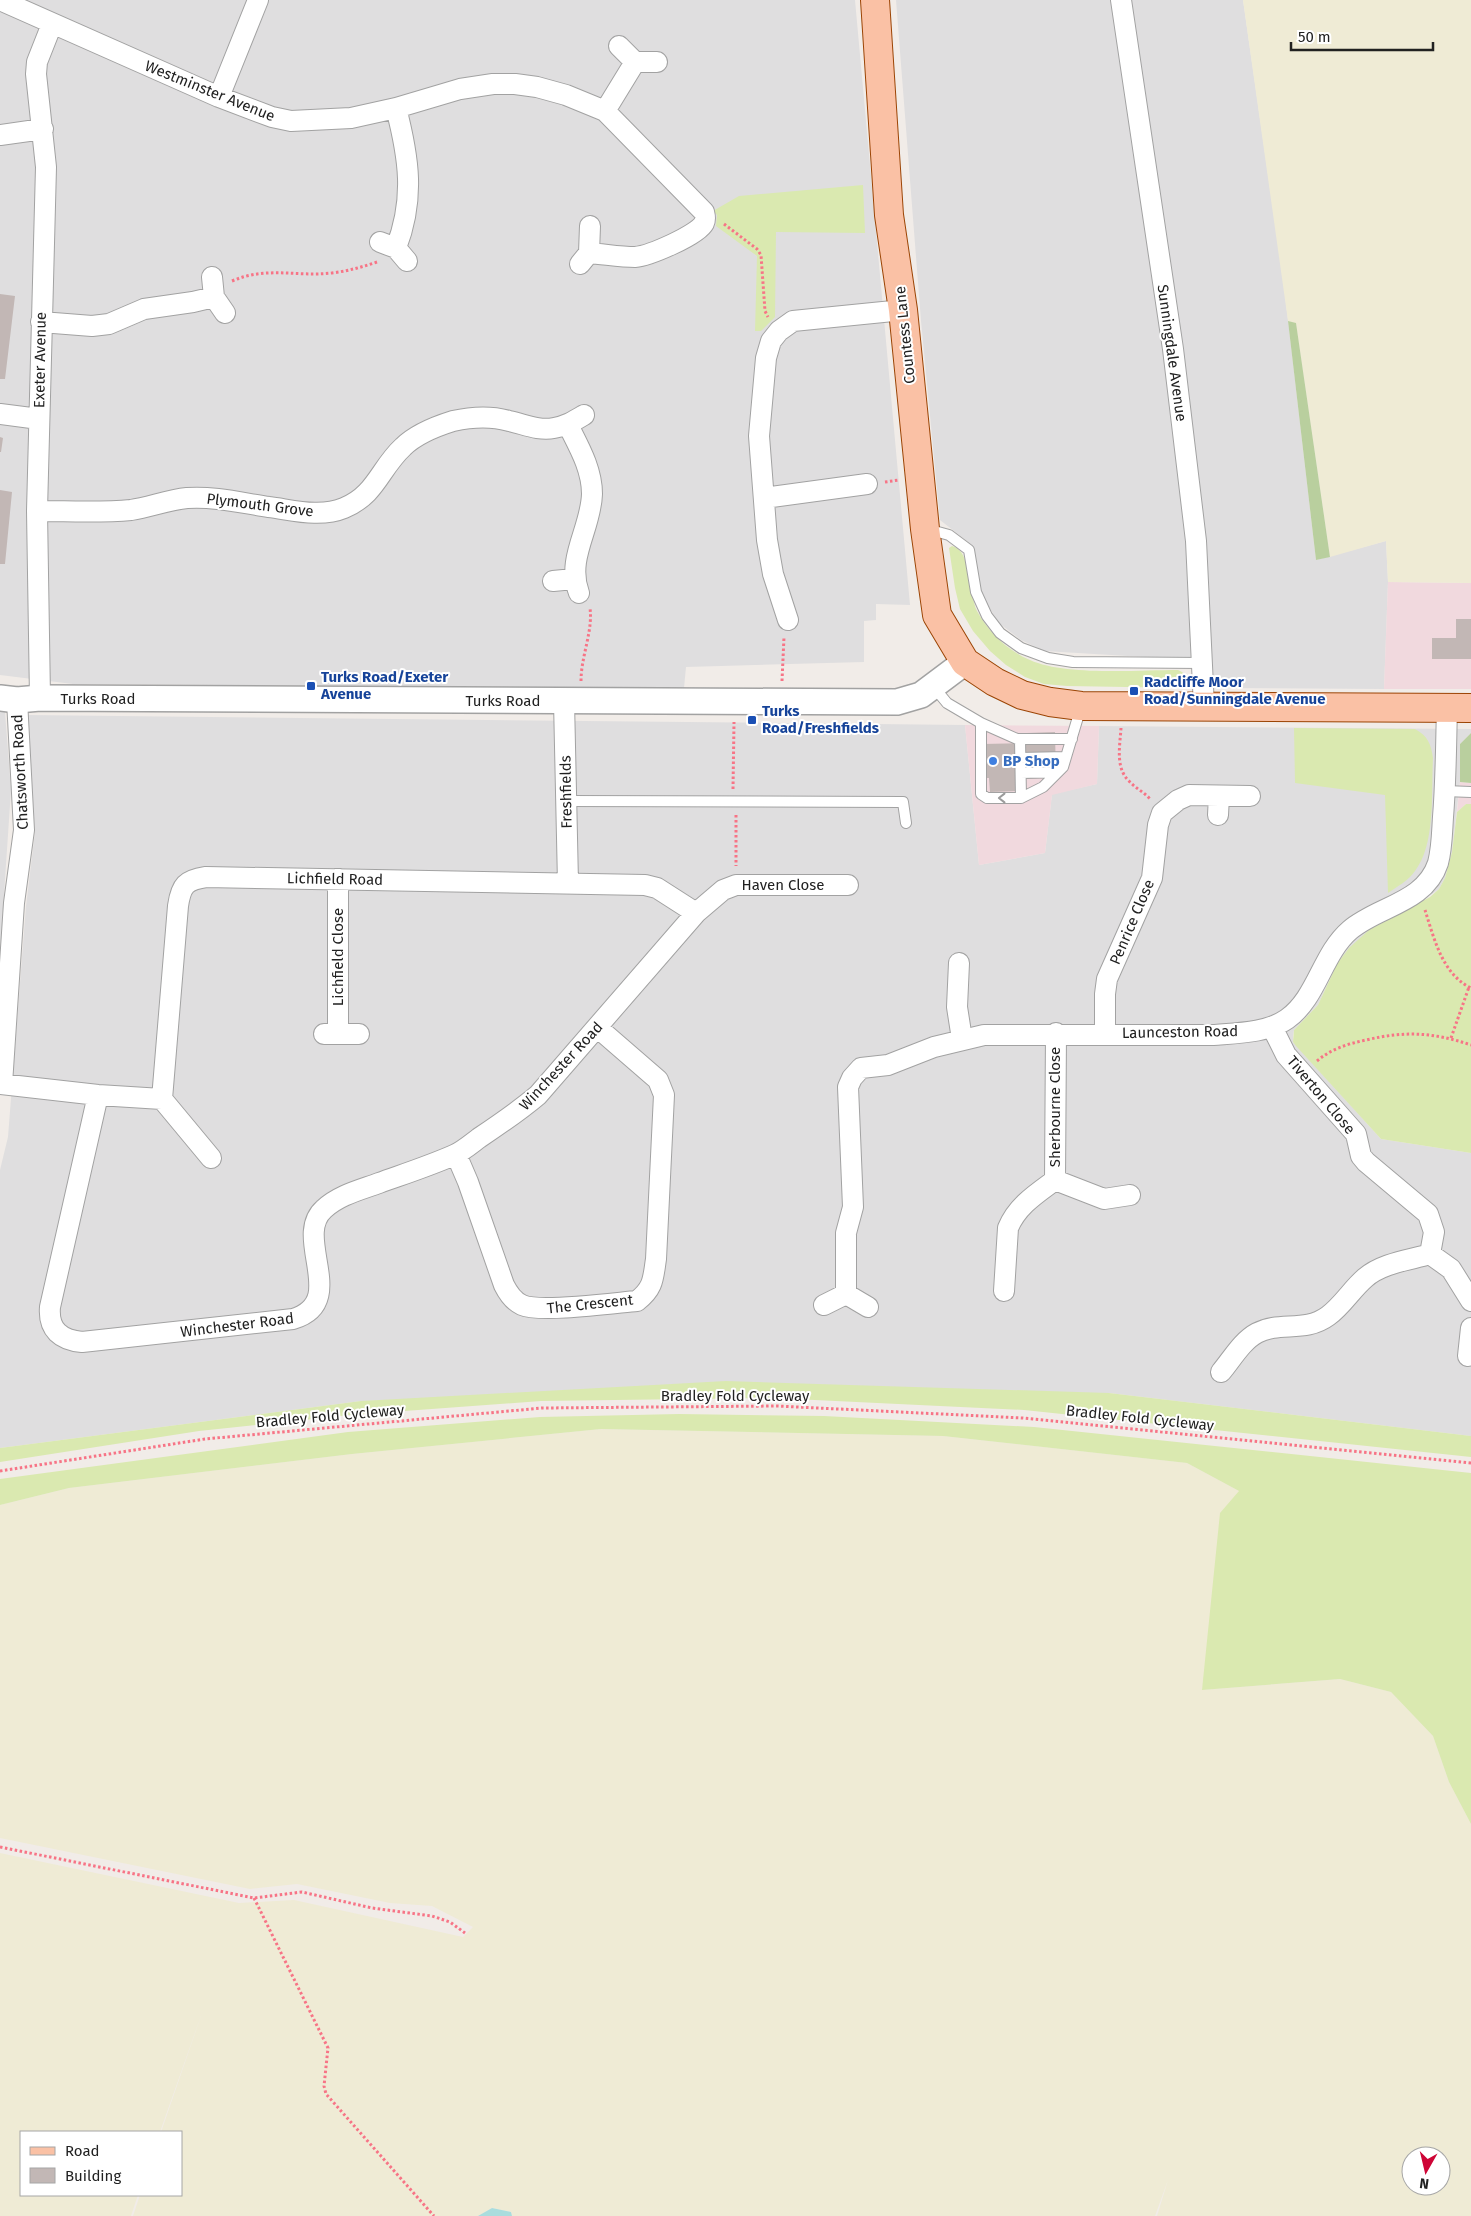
<svg xmlns="http://www.w3.org/2000/svg" width="1471" height="2216" viewBox="0 0 1471 2216" font-family="'Fira Sans',sans-serif">
<style>
.residential{fill:#dfdedf}
.commercial{fill:#f1d9de}
.farmland{fill:#efebd5;fill-rule:evenodd}
.grass{fill:#dae9b0}
.forest{fill:#b9cf9e}
.water{fill:#add}
.building{fill:#c2b7b5}
.lines{fill:none;stroke-linecap:round;stroke-linejoin:round}
.service-casing{stroke:#a2a2a2;stroke-width:12}
.minor-casing{stroke:#a2a2a2;stroke-width:22}
.tertiary-casing{stroke:#a2a2a2;stroke-width:28}
.primary-casing{stroke:#9b4404;stroke-width:30}
.path{stroke:#f77486;stroke-width:3;stroke-dasharray:2.5 2.5;stroke-linecap:butt}
.service{stroke:#fff;stroke-width:10}
.minor{stroke:#fff;stroke-width:20}
.tertiary{stroke:#fff;stroke-width:25}
.primary{stroke:#fac1a5;stroke-width:28}
.oneway{stroke:#9b9b9b}
.transit-dot{fill:#1a4fb4;stroke:#fff;stroke-width:2}
.shop-dot{fill:#3f7fe0;stroke:#fff;stroke-width:2}
.labels{text-anchor:middle;stroke-width:4;stroke-linejoin:round;paint-order:stroke}
.street-label{font-size:15px;fill:#212121;stroke:#fff}
.transit-label{font-size:15px;font-weight:bold;fill:#164399;stroke:#fff;text-anchor:start}
.shop-label{font-size:15px;font-weight:bold;fill:#366cbe;stroke:#fff;text-anchor:start}
</style>
<rect width="100%" height="100%" fill="#f1ece8"/>
<path class="residential" d="M0 0H855L910 605 876 604V620L864 621V662L686 667 684 688 73 684 0 675Z
M896 0H1243L1284 286 1316 560 1386 541 1388 582 1384 689 1214 688 1212 661 1044 651 1021 640 999 623 980 593 972 545 940 520 921 321Z
M0 712H5L11 790 0 954Z
M26 715 965 725 979 865 1045 853 1052 794 1097 784 1099 726 1471 729V733L1460 744V782L1452 852 1445 878 1439 889 1337 964 1318 1005 1294 1030 1293 1036V1042L1381 1139 1471 1153V1436L1109 1393 361 1401 0 1448V1170L8 1137 26 906 35 832Z"/>
<path class="commercial" d="M1388 582 1471 583V689H1384Z
M965 725 1099 726 1097 784 1052 795 1045 853 979 865Z
M1460 782 1471 783V804H1466L1457 812Z"/>
<path class="farmland" d="M1243 0H1471V583L1388 582 1386 541 1330 557 1296 324 1288 321Z
M601 1429 943 1436 1187 1463 1239 1491 1202 1690 1340 1679 1391 1692 1433 1736 1449 1782 1471 1824V2216H1157L1168 2180 1155 2216H512L511 2212 492 2208 478 2216H133L140 2195H181V2132H161L203 2010 160 2132H21V2195H138L131 2216H0V1853L239 1903 294 1900 463 1937 473 1927 432 1906 390 1903 297 1884 250 1889 0 1838V1505L69 1488 352 1454ZM1411 2156H1441V2186H1411Z"/>
<path class="grass" d="M863 185 865 233 776 232 775 317 761 331H755L757 256 716 226 717 215 713 211 739 196Z
M952 546C972 550 969 595 977 611 989 633 1007 650 1030 660 1065 676 1137 670 1178 670 1186 673 1190 679 1186 688L1067 686 1044 684 1025 677 1006 665 990 651 973 631 960 609 955 588 949 548Z
M1294 728 1415 729C1428 736 1431 744 1433 758 1431 792 1436 844 1415 871 1408 881 1398 886 1388 893L1385 795 1295 783Z
M1466 804H1471V1153L1381 1139 1296 1046 1293 1042 1294 1030 1318 1005 1337 964 1349 948 1369 930 1430 897 1439 889 1445 878 1452 852 1457 812Z
M726 1381 1109 1393 1471 1436V1457L1024 1410 773 1398 541 1401 350 1415 199 1431 0 1462V1448L361 1401Z
M679 1414 824 1416 1034 1427 1471 1473V1824L1449 1782 1433 1736 1391 1692 1340 1679 1202 1690 1220 1513 1239 1491 1187 1463 943 1436 601 1429 352 1454 69 1488 0 1505V1479L348 1432 540 1417Z"/>
<path class="forest" d="M1288 321 1296 323 1330 557 1316 560Z
M1471 733V783L1460 782V744Z"/>
<path class="water" d="M492 2208 511 2212 512 2216H478Z"/>
<path class="building" d="M0 294 15 296 5 379H0Z
M0 437 3 438 1 452H0Z
M0 490 12 492 5 564H0Z
M1456 619H1471V659H1432V638H1456Z
M1055 732 1056 778 1017 779 1018 791 990 792 989 778H983V744L1028 743 1027 733Z"/>
<g class="lines">
<defs>
<path id="service" d="M927 529 949 535 969 550 976 592 987 616 1000 633 1021 648 1048 658 1073 662 1203 663
M933 686 947 703 981 723V794L987 798H1021L1043 787 1063 767 1081 707
M981 723 1017 739H1072
M1020 739 1021 798
M1020 758 1066 757
M1021 773 1058 772
M1445 791 1471 792
M566 801 903 802 906 823"/>
<path id="minor" d="M0 0 219 97 272 117 291 121 351 118 396 108 460 89 493 84H515L537 87 566 95 605 111 704 212C705 216 706 219 704 223 698 235 649 256 635 257 620 257 604 254 589 253
M1121 0 1173 349 1196 541 1204 707
M619 46 635 62H657
M219 97 258 0
M396 108C409 158 415 199 396 248
M605 111 635 62
M0 135 43 129
M380 242 396 248 407 261
M580 264 589 253 590 226
M212 277 214 297 225 313
M41 322 92 326 109 324 144 309 193 302 214 297
M0 414 39 419
M568 425C579 447 592 469 592 494 591 529 566 558 579 593
M764 498 867 484
M37 511C68 511 100 513 131 510 150 507 168 500 187 498 214 496 242 503 269 507 293 510 320 518 344 508 376 495 380 468 403 447 415 435 437 426 453 421 471 417 492 416 509 421 524 424 538 431 554 428 566 426 574 421 584 415
M553 581 574 579
M788 620 773 574 767 540 759 436 766 358 771 341 779 331 793 321 903 310
M40 698 37 511 46 167 36 74 37 62 52 24
M564 701 568 883
M1218 815 1219 796
M959 963 957 1007 962 1039
M1272 1027 1286 1055 1356 1134 1361 1156 1366 1162 1428 1214 1434 1232 1430 1254 1451 1269 1471 1301
M1105 1033V994L1107 979 1152 878 1158 825 1162 813 1178 800 1189 795 1250 796
M324 1034H359
M338 1034V879
M0 1084 98 1095 162 1099
M2 1084 14 903 24 830 17 700
M98 1095 50 1307C48 1330 61 1340 82 1342L293 1319C350 1302 292 1237 324 1209 339 1195 360 1190 379 1183 404 1174 429 1166 454 1155 463 1151 471 1144 479 1138 500 1124 519 1111 538 1095L696 913 723 890 736 885H848
M162 1099 178 906C181 885 186 880 206 877L645 885 657 888 696 913
M162 1099 211 1158
M456 1154 468 1182 504 1285C508 1293 513 1301 522 1305 540 1313 614 1303 637 1301 654 1288 653 1278 656 1259L664 1095 658 1080 598 1028
M1055 1180 1104 1199 1130 1195
M1004 1291 1008 1228C1017 1206 1036 1194 1055 1180L1056 1033
M846 1294V1233L853 1207 848 1087 852 1078 861 1068 888 1065 934 1047 984 1035H1213C1237 1033 1267 1033 1287 1019 1317 998 1322 954 1350 930 1378 906 1425 903 1438 863 1442 848 1442 832 1443 817 1446 781 1446 744 1447 707
M824 1305 846 1294 868 1307
M1468 1356 1471 1328
M1221 1372C1232 1359 1242 1341 1257 1333 1280 1321 1305 1333 1328 1316 1342 1306 1352 1289 1365 1278 1382 1263 1410 1260 1430 1254"/>
<path id="tertiary" d="M0 698 17 700 40 698 897 702 921 695 965 662"/>
<path id="primary" d="M875 0 889 215 903 310 925 529 937 615 965 662 995 682 1022 695 1050 702 1081 706 1471 708"/>
</defs>
<use href="#service" class="service-casing"/>
<use href="#minor" class="minor-casing"/>
<use href="#tertiary" class="tertiary-casing"/>
<use href="#primary" class="primary-casing"/>
<path class="path" d="M724 224 757 249 761 255 765 311 768 317
M232 281C267 266 296 277 332 273 348 271 362 267 377 262
M885 482 899 480
M581 681C581 656 593 632 590 608
M782 681 784 637
M1121 728C1120 745 1115 768 1129 781 1135 788 1144 792 1150 799
M733 789 734 722
M736 815V866
M1425 910C1434 938 1442 974 1471 988
M1451 1038 1469 987
M1317 1061C1331 1049 1347 1044 1366 1040 1404 1031 1433 1032 1471 1045
M0 1471 205 1439 542 1408 777 1406 1023 1418 1471 1463
M0 1847 254 1898 302 1892 372 1908 432 1916 450 1922 465 1933
M254 1898 328 2048 324 2086 326 2094 434 2216"/>
<use href="#service" class="service"/>
<use href="#minor" class="minor"/>
<use href="#tertiary" class="tertiary"/>
<use href="#primary" class="primary"/>
</g>
<defs><path id="oneway-chevron" d="M-2-3.5L2.5 0L-2 3.5" fill="none" stroke-width="1.6" stroke-linecap="round" stroke-linejoin="round" transform="scale(1.25)"/></defs>
<use class="oneway" href="#oneway-chevron" transform="translate(1002 798) rotate(-180)"/>
<g class="transit-dot">
<rect x="306" y="681" width="10" height="10" rx="2.5"/>
<rect x="1129" y="686" width="10" height="10" rx="2.5"/>
<rect x="747" y="715" width="10" height="10" rx="2.5"/>
</g>
<circle class="shop-dot" cx="993" cy="761" r="5"/>
<g class="labels">
<g class="street-label">
<text transform="translate(210 91) rotate(22)" y="5">Westminster Avenue</text>
<text transform="translate(905 335) rotate(-96)" y="5">Countess Lane</text>
<text transform="translate(1172 353) rotate(82)" y="5">Sunningdale Avenue</text>
<text transform="translate(40 360) rotate(-89)" y="5">Exeter Avenue</text>
<text transform="translate(260 505) rotate(7)" y="5">Plymouth Grove</text>
<text x="98" y="704">Turks Road</text>
<text x="503" y="706">Turks Road</text>
<text transform="translate(20 772) rotate(-93)" y="5">Chatsworth Road</text>
<text transform="translate(566 792) rotate(-91)" y="5">Freshfields</text>
<text transform="translate(335 879) rotate(1)" y="5">Lichfield Road</text>
<text x="783" y="890">Haven Close</text>
<text transform="translate(1132 922) rotate(-67)" y="5">Penrice Close</text>
<text transform="translate(338 957) rotate(-90)" y="5">Lichfield Close</text>
<text transform="translate(1180 1032) rotate(-1)" y="5">Launceston Road</text>
<text transform="translate(561 1066) rotate(-47)" y="5">Winchester Road</text>
<text transform="translate(1321 1095) rotate(50)" y="5">Tiverton Close</text>
<text transform="translate(1055 1107) rotate(-90)" y="5">Sherbourne Close</text>
<text transform="translate(590 1304) rotate(-6)" y="5">The Crescent</text>
<text transform="translate(237 1325) rotate(-7)" y="5">Winchester Road</text>
<text x="735" y="1401">Bradley Fold Cycleway</text>
<text transform="translate(330 1416) rotate(-5)" y="5">Bradley Fold Cycleway</text>
<text transform="translate(1140 1418) rotate(6)" y="5">Bradley Fold Cycleway</text>
</g>
<g class="transit-label">
<text x="321" y="682">Turks Road/Exeter<tspan x="321" dy="17">Avenue</tspan></text>
<text x="1144" y="687">Radcliffe Moor<tspan x="1144" dy="17">Road/Sunningdale Avenue</tspan></text>
<text x="762" y="716">Turks<tspan x="762" dy="17">Road/Freshfields</tspan></text>
</g>
<g class="shop-label">
<text x="1003" y="766">BP Shop</text>
</g>
</g>
<rect x="20" y="2131" width="162" height="65" fill="#ffffff" stroke="#a6a6a6"/>
<rect x="30" y="2147" width="25" height="8" fill="#fac1a5" stroke="#a6a6a6"/>
<text x="65" y="2156" font-size="15" fill="#212121">Road</text>
<rect x="30" y="2168" width="25" height="15" fill="#c2b7b5" stroke="#a6a6a6"/>
<text x="65" y="2181" font-size="15" fill="#212121">Building</text>
<g transform="translate(1426 2171) rotate(188)"><circle r="24" fill="#ffffff" stroke="#a6a6a6"/>
<path d="M0-4L9 19L0 12L-9 19Z" fill="#ce0536"/>
<text y="-8" font-size="14" font-weight="bold" text-anchor="middle" fill="#212121">N</text>
</g>
<path d="M1291 42v8h142v-8" fill="none" stroke="#212121" stroke-width="2.5"/>
<text x="1298" y="42" font-size="15" fill="#212121" stroke="#ffffff" stroke-width="4" paint-order="stroke">50 m</text>
</svg>
